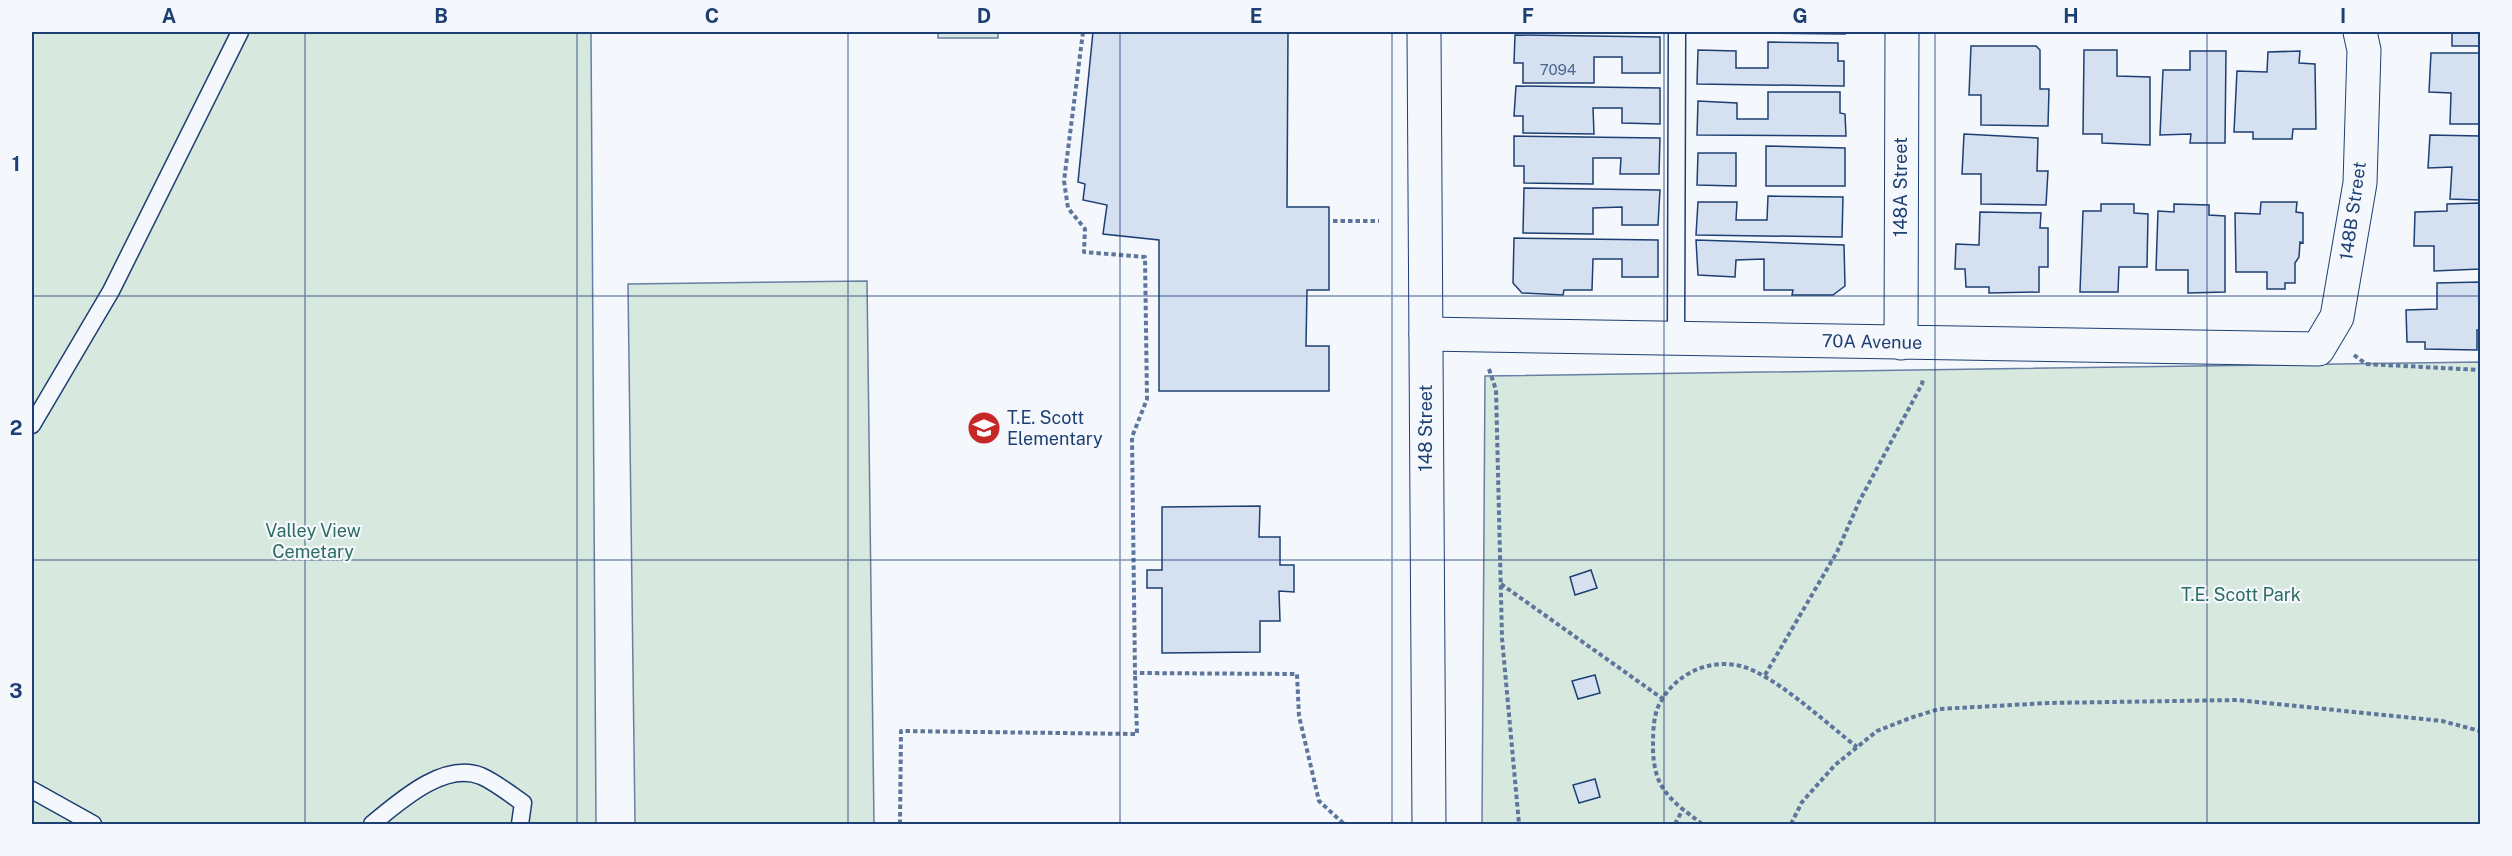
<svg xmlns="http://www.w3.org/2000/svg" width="2512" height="856" viewBox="0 0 2512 856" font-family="'Public Sans',sans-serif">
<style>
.green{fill:#d7e8df;stroke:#687fa3;stroke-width:1.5}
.building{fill:#d5e0f0;stroke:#1d3f73;stroke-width:1.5}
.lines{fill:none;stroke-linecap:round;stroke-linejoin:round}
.lane-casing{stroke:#1d3f73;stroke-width:19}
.street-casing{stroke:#1d3f73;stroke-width:35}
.secondary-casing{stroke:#1d3f73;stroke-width:35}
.path{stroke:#5e769c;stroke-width:4;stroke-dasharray:4.5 3;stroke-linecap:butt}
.lane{stroke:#f4f7fb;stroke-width:16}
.street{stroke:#f4f7fb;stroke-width:33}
.secondary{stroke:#f4f7fb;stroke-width:33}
.grid{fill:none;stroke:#1d3f73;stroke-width:1.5;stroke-opacity:0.55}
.labels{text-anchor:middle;stroke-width:4.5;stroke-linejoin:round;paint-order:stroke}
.number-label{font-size:15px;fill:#4b6792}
.street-label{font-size:18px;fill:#1d3f73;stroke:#f4f7fb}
.poi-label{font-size:18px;fill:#1d3f73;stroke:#f4f7fb;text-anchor:start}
.park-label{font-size:18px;fill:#2c6c60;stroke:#f4f7fb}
.neatline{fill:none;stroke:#1d3f73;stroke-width:2}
.grid-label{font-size:20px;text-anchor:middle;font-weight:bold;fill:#1d3f73}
</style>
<rect width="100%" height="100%" fill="#f4f7fb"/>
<path class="green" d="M32 32H591L596 824H32Z
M938 32H998V38H938Z
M867 281 874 824H635L628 284Z
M2480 362V824H1482L1485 376Z"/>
<path class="building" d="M1093 32H1288L1287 207H1329V290H1307L1306 346H1329V391H1159V240L1103 234 1107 205 1083 200 1085 184 1078 182Z
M1768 32H1845V34L1768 33Z
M2452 32H2480V46H2452Z
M1515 35 1660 37V73H1622V57H1594V83H1523V63H1514Z
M1768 42 1838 43V61H1844V86L1697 84 1698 50 1736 51V68H1768Z
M1971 46H2036L2040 50V89H2049L2048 126 1981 125V95H1969Z
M2084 50H2117V76L2150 77V145L2102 143V134H2083Z
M2190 51H2226L2225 143H2190L2191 134 2160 135 2163 70H2190Z
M2300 51 2299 63 2315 64 2316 129H2293L2292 139H2253V132H2234L2237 71 2267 72 2268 52Z
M2431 53H2480V124H2450L2451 93 2429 92Z
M1516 86 1660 88V124L1622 123V108H1593L1594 134 1523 133V116H1514Z
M1768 92H1840V113L1845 114 1846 136 1697 135 1698 101 1737 103V119H1768Z
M1964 134 2038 138 2037 171H2048L2046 205 1981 204V174H1962Z
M2430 135 2480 136V200L2450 199 2452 167 2428 168Z
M1514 136 1660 138 1659 174H1620L1621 158H1593V184L1524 183V166H1514Z
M1766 146 1845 148V186H1766Z
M1698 153H1736V186L1697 185Z
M1524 188 1660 190 1658 225H1622V207L1593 208V234L1523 233Z
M1768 196 1843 197 1842 237 1696 235 1698 202H1737L1736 220H1767Z
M2261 202H2297L2296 212 2303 213V243L2300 242 2299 257 2295 263V283H2285V289H2267V272H2236L2235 213 2260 214Z
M2480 203V269L2434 271V246H2414L2415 212 2447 211V204Z
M2101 204H2134V213L2148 214 2147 267H2119L2118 292H2080L2083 211H2101Z
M2174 204 2209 205V215L2225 216V292L2188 293V270H2156L2158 211 2174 212Z
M1980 212 2041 213 2040 228H2048V267H2039V292L1989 293V287H1966L1965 269H1955L1956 244 1979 245Z
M1514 238 1658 240V277H1622V259H1593L1592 290H1564L1563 295 1522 293 1513 283Z
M1696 240 1844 245 1845 286 1833 295H1792L1793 290H1764V259L1736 260 1735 277 1698 275Z
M2480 282V330H2477V350L2425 349V342H2407L2406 310 2437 309V283Z
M1260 506 1259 537H1280V565H1294V592L1279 591 1280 621H1260V652L1162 653V588H1147V570H1162V507Z
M1591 570 1597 588 1575 595 1570 577Z
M1595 675 1600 693 1578 699 1572 681Z
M1595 779 1600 797 1579 803 1573 785Z"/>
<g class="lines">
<defs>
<path id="lane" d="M1676 339 1677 32
M32 425 111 291 240 32
M32 790 93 824
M372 824C398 803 443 761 481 776 495 782 510 794 523 803L520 824"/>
<path id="street" d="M1426 334 2318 349 2337 317 2360 183 2364 50 2360 32
M1901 343 1902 32"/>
<path id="secondary" d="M1424 32 1429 824"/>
</defs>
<use href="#lane" class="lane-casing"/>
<use href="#street" class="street-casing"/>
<use href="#secondary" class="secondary-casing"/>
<path class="path" d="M1083 32 1064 181 1068 208 1085 229 1084 252 1145 257 1147 399 1132 437 1135 673 1297 674 1299 716 1319 801 1344 824
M1333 221H1379
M2354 355 2366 364 2480 370
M1489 369 1496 390 1502 638 1519 824
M1501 584 1663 699
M1765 675 1837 552 1859 502 1922 384 1923 379
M900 824 901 731 1137 734 1135 673
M1675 824 1683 809
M1702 824C1687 812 1669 801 1660 783 1655 773 1653 759 1653 748 1653 735 1653 719 1658 707 1673 675 1707 658 1741 666 1775 675 1827 724 1857 747
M1791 824 1802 802 1835 765 1877 731 1910 718 1939 709 2048 703 2238 700 2442 721 2480 731"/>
<use href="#lane" class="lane"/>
<use href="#street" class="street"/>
<use href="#secondary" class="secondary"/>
</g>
<path class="grid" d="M305 32V824M577 32V824M848 32V824M1120 32V824M1392 32V824M1664 32V824M1935 32V824M2207 32V824M32 296H2480M32 560H2480"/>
<defs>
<symbol id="school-disc" viewBox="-11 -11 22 22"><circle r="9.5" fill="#c62828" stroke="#f4f7fb"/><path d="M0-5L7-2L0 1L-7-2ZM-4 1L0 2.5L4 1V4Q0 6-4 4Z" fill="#fff"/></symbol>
</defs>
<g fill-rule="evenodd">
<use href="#school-disc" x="965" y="409" width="38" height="38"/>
</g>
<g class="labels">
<g class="number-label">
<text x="1558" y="75">7094</text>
</g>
<g class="street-label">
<text transform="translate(1901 187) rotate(-90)" y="6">148A Street</text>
<text transform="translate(2353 211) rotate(-82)" y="6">148B Street</text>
<text transform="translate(1872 342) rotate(1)" y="6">70A Avenue</text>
<text transform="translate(1426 428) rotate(-90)" y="6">148 Street</text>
</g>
<g class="poi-label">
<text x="1007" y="424">T.E. Scott<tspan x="1007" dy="21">Elementary</tspan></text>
</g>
<g class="park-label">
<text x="313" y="537">Valley View<tspan x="313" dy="21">Cemetary</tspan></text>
<text x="2241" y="601">T.E. Scott Park</text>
</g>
</g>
<rect width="2512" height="856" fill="none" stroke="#f4f7fb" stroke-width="66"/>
<rect x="33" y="33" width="2446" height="790" class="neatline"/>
<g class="grid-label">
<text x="169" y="23">A</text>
<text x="441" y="23">B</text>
<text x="712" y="23">C</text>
<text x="984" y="23">D</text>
<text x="1256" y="23">E</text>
<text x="1528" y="23">F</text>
<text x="1800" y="23">G</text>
<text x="2071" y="23">H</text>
<text x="2343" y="23">I</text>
<text x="16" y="171">1</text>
<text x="16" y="435">2</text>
<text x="16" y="698">3</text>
</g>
</svg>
